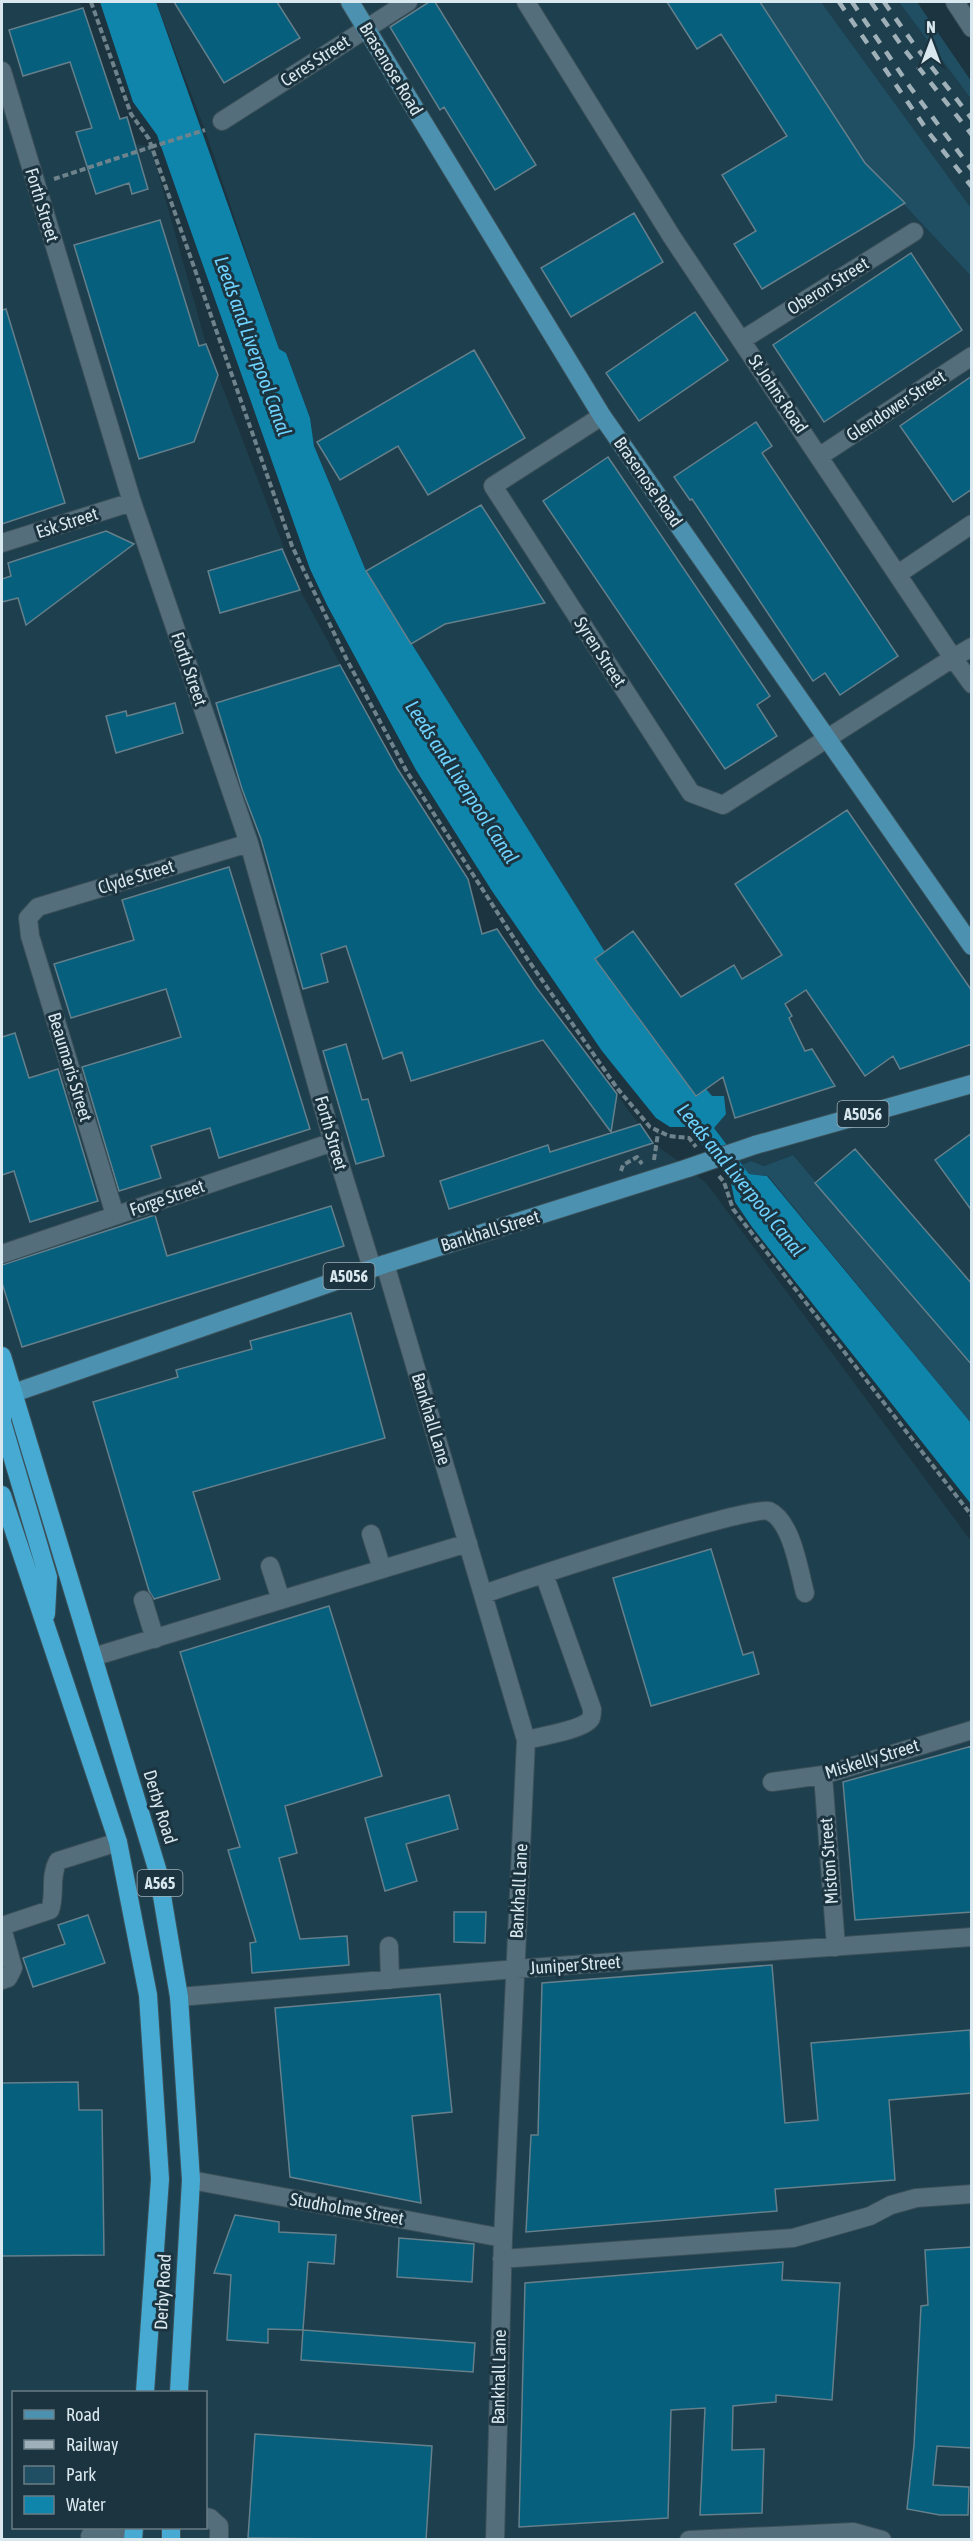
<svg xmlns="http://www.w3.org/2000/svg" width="973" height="2541" viewBox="0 0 973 2541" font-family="'Asap Condensed',sans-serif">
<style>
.built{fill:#1e3f4d;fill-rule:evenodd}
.green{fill:#204f63}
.water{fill:#1085ac}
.building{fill:#055f7d;stroke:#657f8b;stroke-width:1.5}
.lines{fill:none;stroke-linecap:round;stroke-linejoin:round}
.minor-casing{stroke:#3b5059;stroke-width:20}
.major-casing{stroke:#3b5059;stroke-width:20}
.highway-casing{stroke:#3b5059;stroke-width:20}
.path{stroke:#6f838c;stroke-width:4;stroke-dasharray:6 3;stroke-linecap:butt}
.minor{stroke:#556e7b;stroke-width:18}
.major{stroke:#4c92b0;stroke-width:18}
.highway{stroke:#46aad3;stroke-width:18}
.rail{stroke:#9fb0b8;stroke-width:4.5;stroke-dasharray:10 10;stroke-linecap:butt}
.major-bridge-casing{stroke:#3b5059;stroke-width:20;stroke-linecap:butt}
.path-bridge{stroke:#6f838c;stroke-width:4;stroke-dasharray:6 3;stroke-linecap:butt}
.major-bridge{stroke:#4c92b0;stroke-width:18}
.labels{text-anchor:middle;stroke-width:6;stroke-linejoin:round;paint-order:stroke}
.shield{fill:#1c343f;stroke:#a0b1ba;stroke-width:1.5}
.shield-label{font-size:16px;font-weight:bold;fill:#d9e7ee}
.street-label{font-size:18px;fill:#d9e7ee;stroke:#1c343f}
.water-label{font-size:20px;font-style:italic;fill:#6fd3ff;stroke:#1c343f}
</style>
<rect width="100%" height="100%" fill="#1c343f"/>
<path class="built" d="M2 2H80L119 118 127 117 136 144 151 147 206 344 300 590 397 768 468 879 482 933 497 929 536 987 653 1143 688 1168 707 1184 971 1541V2539H2V1397L13 1393 2 1356ZM14 2392H206V2528H14Z
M156 2H760L865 163 971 276V1365L793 1155 764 1166 751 1161 742 1165 714 1128 726 1114 724 1096H696L595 959 604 951 366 571 314 446 310 418 286 353 279 350 205 130Z
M821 2H899L971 99V208Z"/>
<path class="green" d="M760 2H821L971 208V276L865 163Z
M899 2H917L971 81V99Z
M793 1155 971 1365V1423L768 1176 749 1174 742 1165 751 1161 764 1166Z"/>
<path class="water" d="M100 2H156L279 349 286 353 310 418 314 446 366 571 605 952 595 959 696 1096 706 1089 712 1096H724L726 1114 714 1128 749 1174 767 1176 971 1423V1504L752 1227 735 1202 730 1179 688 1127H670L656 1118 602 1051 492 891 416 770 327 605 310 569 157 135 133 102Z"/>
<path class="building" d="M174 2H277L300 38 224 83Z
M429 2H435L536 165 495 190 444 107 440 110 390 27Z
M667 2H760L865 163 905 203 762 289 734 244 756 231 722 175 787 136 721 34 697 49Z
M83 8 120 119 127 117 148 189 132 194 129 183 96 194 76 132 92 128 70 62 23 76 9 30Z
M634 213 663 262 571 317 541 268Z
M160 220 199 346 206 344 218 375 194 442 139 459 74 245Z
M911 253 962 330 824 422 773 345Z
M6 309 65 503 2 524V310Z
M695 312 728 360 639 421 606 373Z
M474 350 525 438 428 495 398 446 340 480 317 442Z
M972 376V489L953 502 900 426Z
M756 422 772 446 762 453 898 656 840 695 825 673 813 681 692 499 690 500 674 477Z
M608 457 770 696 757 705 777 736 725 769 543 501Z
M481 505 545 603 445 624 411 644 366 571Z
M106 531 134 544 26 625 18 598 2 602V579L11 576 8 563Z
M282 549 300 590 220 613 208 571Z
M340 665 397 768 468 879 482 934 497 929 536 987 617 1094 611 1132 543 1040 411 1081 402 1052 383 1059 346 946 321 954 328 982 303 989 261 839 242 789 216 703Z
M175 703 183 733 116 753 106 716 126 711 127 716Z
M847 810 972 991V1044L900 1069 893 1056 865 1076 806 990 785 1004 792 1016 789 1018 805 1051 812 1049 835 1086 735 1118 723 1077 696 1096 595 959 633 931 681 997 734 965 742 979 782 955 735 884Z
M229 867 310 1129 219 1158 210 1128 151 1146 161 1178 119 1191 82 1067 181 1037 166 989 71 1018 54 964 134 940 122 900Z
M15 1033 29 1078 58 1069 98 1201 30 1222 14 1171 2 1175V1037Z
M346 1044 362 1100 368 1099 384 1156 356 1164 323 1051Z
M640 1124 653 1143 449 1209 440 1181 548 1145 550 1152Z
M972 1133V1211L935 1160Z
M855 1149 972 1284V1365L815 1183Z
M331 1206 344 1246 22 1347 2 1283V1265L155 1215 167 1256Z
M351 1313 385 1438 193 1492 220 1579 154 1599 149 1591 93 1402 178 1377 176 1370 252 1349 250 1341Z
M711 1549 743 1655 753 1652 759 1674 651 1706 613 1578Z
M329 1606 382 1776 285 1806 297 1853 279 1858 300 1939 347 1936 349 1965 252 1973 250 1943 256 1942 228 1850 240 1847 180 1652Z
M972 1746V1912L855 1920 843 1782Z
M449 1795 458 1829 406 1844 417 1881 385 1891 365 1818Z
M454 1912H486L485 1943 454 1942Z
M88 1915 105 1963 33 1987 23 1958 65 1944 58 1925Z
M772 1965 785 2123 818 2120 811 2043 970 2030 972 2093 889 2100 895 2180 775 2189 777 2211 526 2232 531 2135H538L542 1983Z
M440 1994 452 2112 412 2116 421 2203 290 2177 275 2008Z
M78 2082 79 2110H102L104 2255 2 2256V2083Z
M235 2215 279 2222V2232L336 2235 334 2264 308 2262 303 2330 268 2329V2343L227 2340 231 2275 214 2273Z
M399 2238 474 2244 472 2282 397 2277Z
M972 2247V2448L937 2446 933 2485 969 2487 968 2515H940L907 2509 914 2445 921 2306 928 2305 925 2250Z
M783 2262 782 2280 840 2283 832 2400 776 2395V2402L733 2406 732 2450 764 2449 762 2513 700 2515 705 2408 671 2410 668 2518 519 2527 525 2283Z
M303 2330 475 2343 473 2372 301 2360Z
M255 2434 432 2446 426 2540 248 2538Z"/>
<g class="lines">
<defs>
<path id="minor" d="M526 2 672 237 953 658 723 805 691 793 493 486 602 416
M955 2 972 28
M2 71 132 502 249 843 333 1142 372 1268
M222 121 408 2
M742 340 914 232
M820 456 972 356
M2 543 132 502
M898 574 972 524
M972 647 953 658 972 684
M115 1215 30 936 28 918 38 907 249 843
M2 1254 333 1142
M385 1264 526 1740 503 2238 495 2540
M371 1534 382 1569
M270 1566 281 1600
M484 1594C518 1582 751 1504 769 1511 792 1521 799 1571 805 1593
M143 1600 155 1639
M93 1657 468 1543
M526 1740C539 1737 587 1729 591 1718 592 1717 592 1711 592 1709L544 1574
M823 1775 836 1947
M772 1782 823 1775 972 1730
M2 1926 50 1910C56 1894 49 1877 58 1861L118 1842
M2 1928 13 1968 8 1978 2 1980
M389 1946 390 1980
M179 1997 515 1969 972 1937
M191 2180 503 2238
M502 2259 793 2238 870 2216 891 2205 916 2198 972 2194
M206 2517 210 2518 219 2526V2540
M90 2536 132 2540
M689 2540 853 2532 882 2540"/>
<path id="major" d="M350 2 602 416 972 946
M755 1145 972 1084
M2 1397 385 1264 688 1168"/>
<path id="highway" d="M2 1356 158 1872 179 1997 191 2180 179 2392
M13 1393 2 1407V1422L48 1577 46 1614
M2 1495 118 1842 148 1995 160 2179 145 2392
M133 2540 134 2528
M171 2540V2528"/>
</defs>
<use href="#minor" class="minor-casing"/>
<use href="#major" class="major-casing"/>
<use href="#highway" class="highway-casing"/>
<path class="path" d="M91 2 131 114 149 139 292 546 347 660 407 772 526 957 617 1088 650 1127 669 1136 689 1138 696 1147
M54 179 151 147
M654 1160 658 1133
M621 1171 623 1165 637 1157 642 1164
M719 1176 724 1182 733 1209 972 1516"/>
<use href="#minor" class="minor"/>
<use href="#major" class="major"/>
<use href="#highway" class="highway"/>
<path class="rail" d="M839 2 929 133 972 187
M852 2 910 87 972 170
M871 2 904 49 972 135
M884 2 913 43 972 119"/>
<defs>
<path id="major-bridge" d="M688 1168 755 1145"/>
</defs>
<use href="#major-bridge" class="major-bridge-casing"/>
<path class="path-bridge" d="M151 147 205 130"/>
<use href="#major-bridge" class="major-bridge"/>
</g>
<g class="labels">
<g class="shield">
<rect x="837.5" y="1101" width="51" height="26" rx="4.5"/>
<rect x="323.5" y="1263" width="51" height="26" rx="4.5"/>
<rect x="137.5" y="1870" width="45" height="26" rx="4.5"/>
</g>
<g class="shield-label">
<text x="863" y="1120">A5056</text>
<text x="349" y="1282">A5056</text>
<text x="160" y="1889">A565</text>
</g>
<g class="street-label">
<text transform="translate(315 61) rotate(-33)" y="6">Ceres Street</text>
<text transform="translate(391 69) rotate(59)" y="6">Brasenose Road</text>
<text transform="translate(42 205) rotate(73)" y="6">Forth Street</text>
<text transform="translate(828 286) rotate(-32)" y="6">Oberon Street</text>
<text transform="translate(778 394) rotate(56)" y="6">St Johns Road</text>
<text transform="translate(896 406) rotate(-33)" y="6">Glendower Street</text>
<text transform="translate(648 482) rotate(55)" y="6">Brasenose Road</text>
<text transform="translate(67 523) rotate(-18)" y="6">Esk Street</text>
<text transform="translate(600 652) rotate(57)" y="6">Syren Street</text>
<text transform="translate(189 669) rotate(71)" y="6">Forth Street</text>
<text transform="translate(136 877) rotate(-17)" y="6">Clyde Street</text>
<text transform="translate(70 1067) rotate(73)" y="6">Beaumaris Street</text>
<text transform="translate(331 1133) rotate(74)" y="6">Forth Street</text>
<text transform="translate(167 1198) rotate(-19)" y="6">Forge Street</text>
<text transform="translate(490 1231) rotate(-17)" y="6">Bankhall Street</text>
<text transform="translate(431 1419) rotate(73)" y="6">Bankhall Lane</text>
<text transform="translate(872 1759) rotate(-17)" y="6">Miskelly Street</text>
<text transform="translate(160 1807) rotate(73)" y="6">Derby Road</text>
<text transform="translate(829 1861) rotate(-94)" y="6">Miston Street</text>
<text transform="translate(519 1891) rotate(-87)" y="6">Bankhall Lane</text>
<text transform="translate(575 1965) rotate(-4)" y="6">Juniper Street</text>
<text transform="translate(347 2209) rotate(10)" y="6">Studholme Street</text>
<text transform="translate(163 2292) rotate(-87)" y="6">Derby Road</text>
<text transform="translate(499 2377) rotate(-89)" y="6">Bankhall Lane</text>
</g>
<g class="water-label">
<text transform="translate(253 346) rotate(70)" y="7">Leeds and Liverpool Canal</text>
<text transform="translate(462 782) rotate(57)" y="7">Leeds and Liverpool Canal</text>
<text transform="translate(741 1180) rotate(51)" y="7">Leeds and Liverpool Canal</text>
</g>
</g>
<rect width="973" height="2541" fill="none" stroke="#d9e7ee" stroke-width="6"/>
<rect x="12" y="2391" width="195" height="138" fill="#1c343f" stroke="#687c85" stroke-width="1.5"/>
<rect x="24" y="2410" width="30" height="9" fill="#4c92b0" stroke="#687c85" stroke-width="1.5"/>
<text x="66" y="2421" font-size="18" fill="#d9e7ee">Road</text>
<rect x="24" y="2440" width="30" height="9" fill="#9fb0b8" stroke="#687c85" stroke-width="1.5"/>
<text x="66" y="2451" font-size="18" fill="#d9e7ee">Railway</text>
<rect x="24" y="2466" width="30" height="18" fill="#204f63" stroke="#687c85" stroke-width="1.5"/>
<text x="66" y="2481" font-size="18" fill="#d9e7ee">Park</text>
<rect x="24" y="2496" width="30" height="18" fill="#1085ac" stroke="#687c85" stroke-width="1.5"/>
<text x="66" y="2511" font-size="18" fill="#d9e7ee">Water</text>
<g transform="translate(931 42)" stroke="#1c343f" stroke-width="4.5" paint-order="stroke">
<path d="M0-4.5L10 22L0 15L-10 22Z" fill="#d9e7ee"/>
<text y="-9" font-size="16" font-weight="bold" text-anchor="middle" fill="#d9e7ee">N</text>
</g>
</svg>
